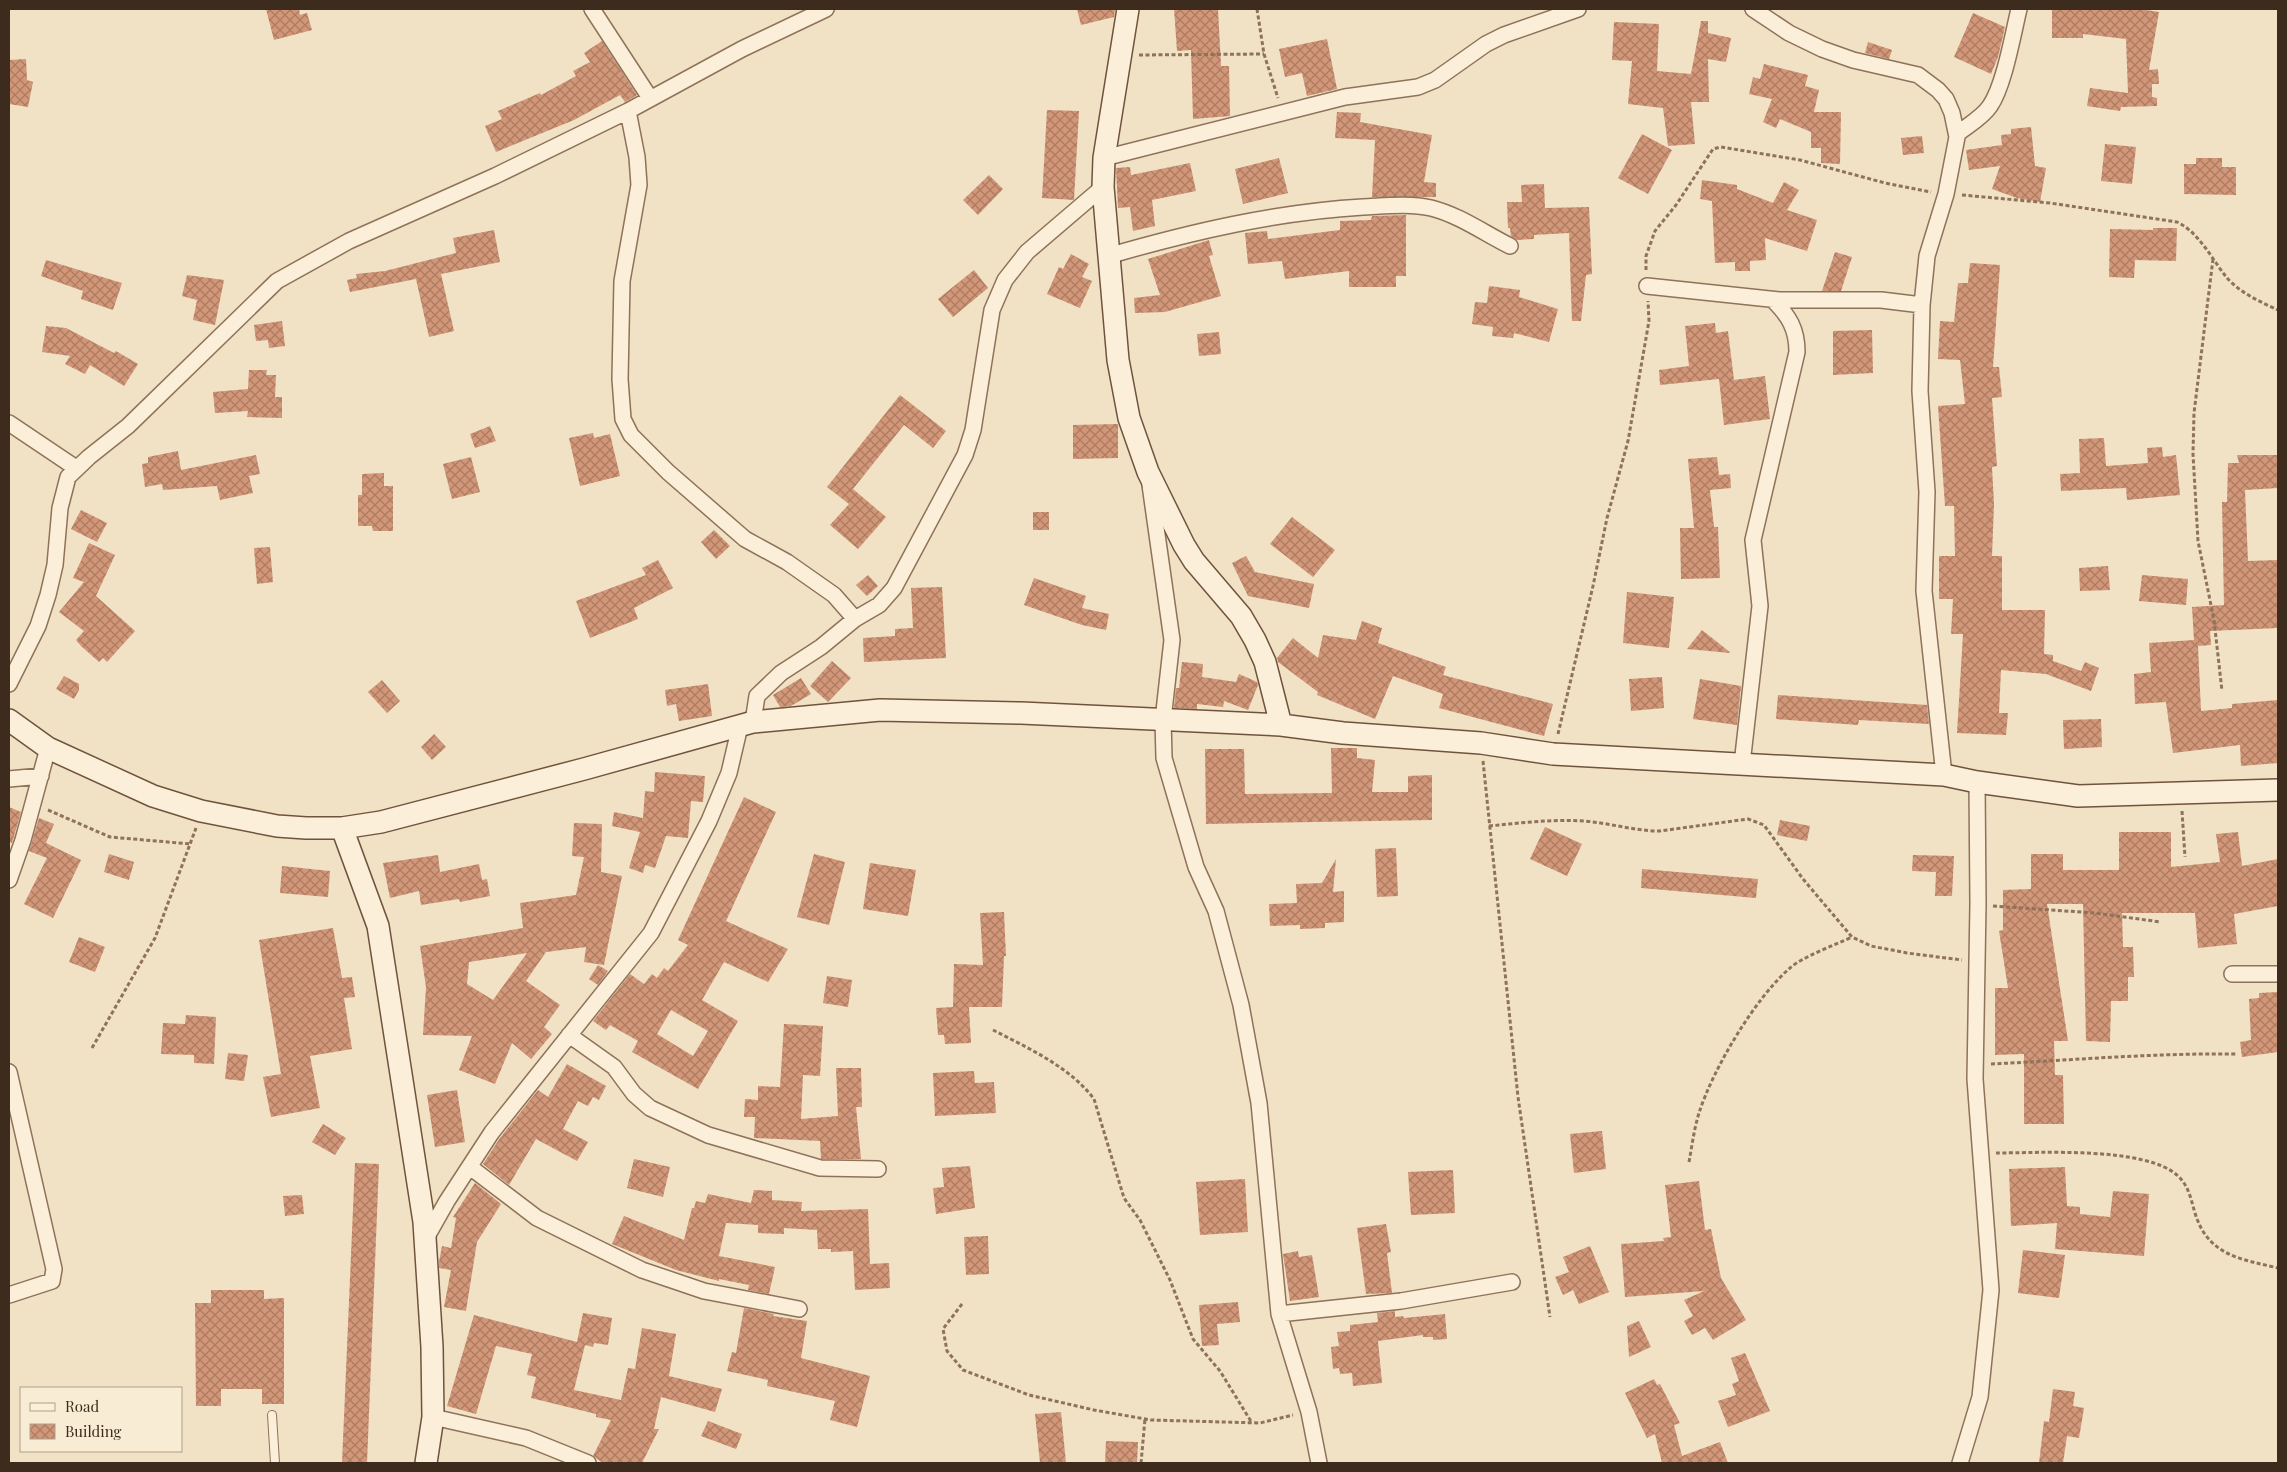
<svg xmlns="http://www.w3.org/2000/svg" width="2287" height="1472" viewBox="0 0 2287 1472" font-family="'Playfair Display',serif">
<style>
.building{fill:url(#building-cross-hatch);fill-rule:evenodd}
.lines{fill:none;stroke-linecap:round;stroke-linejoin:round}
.lane-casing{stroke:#8e7259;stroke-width:10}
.street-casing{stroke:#8e7259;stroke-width:18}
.secondary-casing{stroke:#70533c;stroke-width:24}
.path{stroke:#8e7259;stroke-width:3;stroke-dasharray:4 2.5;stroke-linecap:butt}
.lane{stroke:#fbefd9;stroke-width:8}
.street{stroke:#fbefd9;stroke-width:15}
.secondary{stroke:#fbefd9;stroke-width:21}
</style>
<defs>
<pattern id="building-cross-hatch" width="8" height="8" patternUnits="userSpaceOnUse" patternTransform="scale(1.25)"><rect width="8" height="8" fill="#d29778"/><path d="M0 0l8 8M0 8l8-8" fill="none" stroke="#ac7b62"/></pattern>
</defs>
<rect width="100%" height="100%" fill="#f1e1c5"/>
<path class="building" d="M266 9H299L300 15 307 13 312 30 274 40Z
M1077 9H1115L1114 17 1081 25Z
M1174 9H1218L1221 66H1229L1230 116 1193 119 1191 50 1177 51Z
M2052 9H2139L2159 12 2149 70 2158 69 2159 84H2152V97L2157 98V106L2121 107 2120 111 2087 106 2090 88 2128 93 2126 39 2083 34V38H2052Z
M1973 13 2005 27 1998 57 1991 74 1954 57Z
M1701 21H1708V33L1731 38 1726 62 1708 59 1709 102H1691L1695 144 1668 146 1663 108 1628 104 1632 61 1612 60 1614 22 1659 24 1657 71 1691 74Z
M1327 39 1337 89 1307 96 1302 73 1285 77 1279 49Z
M602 41 637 95 625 102 620 95 574 120 496 152 485 126 502 119 498 111 540 93 541 95 576 76 573 71 590 62 584 53Z
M1868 42 1892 50 1889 59 1865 53Z
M26 59 27 80 33 82 28 107 9 104V60Z
M1764 64 1808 75 1805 86 1819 90 1814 112H1841L1840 164 1821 163V148H1811V132L1780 119 1776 128 1763 122 1772 99 1749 94 1753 77 1760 79Z
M1047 110 1079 111 1074 200 1042 198Z
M1337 112 1361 113 1360 122 1432 135 1424 182 1436 183V197H1372L1375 140 1335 138Z
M2031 127 2035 166 2046 168 2040 202 2017 198 1992 189 2000 166 1969 170 1966 150 2002 145 2001 135 2011 134V129Z
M1642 134 1672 150 1648 194 1618 178Z
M1922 136 1924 153 1903 155 1901 138Z
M2105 144 2136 147 2132 184 2101 181Z
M1279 158 1288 193 1243 204 1235 169Z
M2196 158H2222V167H2236V195L2184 194V164H2196Z
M1190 163 1196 191 1152 200 1155 226 1133 231 1130 207 1118 208 1116 168 1130 167 1131 175Z
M989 175 1003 189 978 215 963 200Z
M1702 180 1737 185V189L1773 203 1784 182 1799 190 1787 210 1817 220 1807 251 1765 238 1766 260 1750 261V271H1735V262L1715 263 1712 201 1700 199Z
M1544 184 1545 208 1589 207 1592 274 1586 275 1581 321H1572L1569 233 1534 235V239L1516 240 1511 236 1510 228H1508L1507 202H1522L1521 185Z
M1406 215V276H1396V287H1349V271L1285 279 1282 261 1248 264 1245 233 1267 231 1268 239 1340 230V221L1371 220 1372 216Z
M2153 228H2177L2176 261 2135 260 2134 278 2109 277 2110 229 2153 230Z
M494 230 500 262 441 274 454 331 429 337 416 279 350 292 347 280 357 278 356 274 385 271 456 253 453 238Z
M1209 240 1213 255 1209 256 1221 296 1165 312 1135 313 1134 298 1160 295 1148 259Z
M1835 252 1852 257 1841 291H1822Z
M1071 254 1089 264 1082 277 1092 281 1080 308 1047 294 1059 267 1063 269Z
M46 260 122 283 113 310 81 299 83 291 41 276Z
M1970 263 2000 265 1993 367H1999L2002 397 1992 398 1997 466 1992 467 1994 504 1992 556H2002V610H2045L2044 654 2053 655V661L2081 671 2085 662 2099 668 2091 691 2046 674 2001 670 1999 713H2008L2006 735 1957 733 1963 634H1951L1953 599H1939V556H1955L1954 506H1945L1938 406 1965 404 1960 360 1938 359 1940 321 1954 322 1958 283H1968Z
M974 270 988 288 953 317 938 299Z
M187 275 224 280 215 325 193 320 197 300 182 296Z
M1489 286 1520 290 1519 297 1558 309 1549 342 1514 333 1513 338 1492 336 1493 327 1472 324 1475 302 1487 303Z
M282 321 285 346 269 348 268 340 256 341 254 325Z
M1715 323 1716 333 1728 331 1734 380 1765 376 1770 419 1724 425 1719 379 1660 385 1659 370 1689 366 1685 326Z
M46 326 66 328 114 353 116 351 138 364 124 386 90 365 85 374 65 364 70 356 42 352Z
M1872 330 1873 373 1833 375V331Z
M1219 332 1221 354 1199 356 1197 334Z
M249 370H267L266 375H276L275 397H282V418L247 417 248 411 215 413 213 392 248 389Z
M900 395 946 431 933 448 904 425 853 489 886 517 858 549 830 525 849 504 827 487Z
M1118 424V458L1073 459V425Z
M490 426 496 441 475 448 470 434Z
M593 433 594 438 610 434 620 476 580 486 569 438Z
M2104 438 2106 466 2148 463 2147 448 2162 447 2163 457 2176 455 2180 495 2127 500 2126 488 2061 491 2060 474 2080 473 2079 439Z
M178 451 181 470 256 455 260 474 249 476 253 493 220 500 217 486 163 490 162 484 145 487 142 464 148 463V457Z
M2237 455H2278V488L2245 490 2248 561 2278 560V628L2210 631 2211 645 2198 646 2201 711 2232 708V704L2278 700V763L2241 766 2240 745 2173 753 2166 702 2135 704 2134 674 2151 672 2149 643 2194 640 2192 607 2224 605 2222 502H2227L2228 463H2239Z
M471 457 480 492 452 499 443 464Z
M1717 457 1719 475 1730 474 1731 488 1710 490 1714 527H1718L1720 578 1681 579 1680 528H1694L1688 459Z
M384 473V486H393V531H373L372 526H358V495H362V474Z
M81 510 107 523 97 542 71 529Z
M1033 512H1049V530H1033Z
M1292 517 1335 550 1313 577 1270 544Z
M714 530 730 546 716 559 701 542Z
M89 543 115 555 96 596 135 631 107 662 103 658 99 662 81 646 76 640 84 631 59 612 84 582 73 578Z
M270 547 273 582 257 584 254 548Z
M1246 556 1255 572 1314 584 1309 608 1248 596 1232 563Z
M658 560 673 588 634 608 638 619 590 638 576 601 646 575 642 568Z
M2108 566 2110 590 2080 591 2079 568Z
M868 575 878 586 867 596 856 585Z
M2142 575 2188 579 2186 605 2139 601Z
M1034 578 1086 596 1082 608 1109 614 1106 630 1082 625 1024 605Z
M942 587 946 658 864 662 863 638 895 636V629L913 628 911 588Z
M1627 592 1674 597 1669 648 1623 643Z
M1362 621 1382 628 1378 643 1446 667 1443 675 1553 704 1544 736 1439 708 1443 694 1393 676 1375 719 1317 695 1318 692 1278 662 1277 658 1293 638 1318 658 1323 635 1356 640Z
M1702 630 1731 653 1687 649Z
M832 661 851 678 828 702 810 686Z
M1182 662 1203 664 1202 677 1236 682 1239 674 1257 682 1258 685 1248 710 1224 701 1223 707 1197 704V709L1174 708 1176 688H1179Z
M64 676 79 684V690L74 699 56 689Z
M1662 677 1664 708 1631 711 1629 679Z
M801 678 811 694 791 706 780 707 773 695Z
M1700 679 1741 686 1737 725 1693 719Z
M382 680 400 701 387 713 368 692Z
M708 684 712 716 679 721 676 704 667 706 665 690Z
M1778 695 1927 705 1929 724 1859 720 1858 725 1776 719Z
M2101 719 2102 747 2064 749 2063 720Z
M434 734 446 747 432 760 421 747Z
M1331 748H1357V758L1375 760 1372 792H1408V776L1432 775V820L1206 824 1205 749H1244L1245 794 1332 793Z
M655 772 705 776 703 802 691 801 688 838 666 836 655 868 645 865 643 873 629 868 640 832 612 826 614 812 643 818 645 791 654 792Z
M744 797 776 812 726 921 788 949 768 982 724 962 702 1000 738 1021 698 1089 632 1052 638 1041 610 1025 606 1030 593 1021 630 974 644 984 652 974 657 978 664 968 668 971 688 945 678 940ZM671 1010 708 1031 693 1056 657 1034Z
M9 807 21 812 12 843 9 842Z
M39 818 54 824 46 843 81 860 53 918 24 904 47 858 29 851Z
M1780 820 1810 826 1807 841 1777 835Z
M574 823 602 824 601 872 622 876 604 965 584 962 586 947 546 952 526 981 560 1005 544 1027 552 1034 531 1059 512 1043 495 1084 459 1070 472 1036 423 1035 426 987 420 946 523 928 520 903 576 895 584 857 572 856ZM527 953 493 1000 467 984 469 962Z
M1545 827 1582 844 1567 876 1530 859Z
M2119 832H2171V867L2220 862 2216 834 2238 832 2242 866 2278 859V906L2234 914 2237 944 2198 948 2195 913H2122L2123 947H2133L2134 977H2128V1001H2111L2110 1042 2086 1041 2083 904H2047L2068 1041H2054L2055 1075H2063L2064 1124H2024V1054L1995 1055V988H2008L1999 931 2003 930V890L2031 889V854H2063V870H2119Z
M1396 848 1398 896 1377 897 1375 849Z
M109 854 134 862 129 880 104 872Z
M814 854 845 862 829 925 797 917Z
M438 855 440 872 479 864 482 880 487 879 490 896 460 902 459 899 421 905 419 891 390 898 383 863Z
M1913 855 1954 856 1952 896H1935L1936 872 1912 871Z
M1336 859 1333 892 1344 891V922L1325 923V928L1300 929V925L1270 926 1269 904 1297 903 1296 884 1322 883Z
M870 863 916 870 908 916 863 909Z
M282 866 330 871 328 897 280 893Z
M1642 869 1758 879 1756 898 1641 888Z
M1004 912 1006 956H1004L1002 1007H969L971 1043 945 1044 944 1035H938L936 1008 953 1007 954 964 983 965 980 913Z
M333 928 342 978 352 977 355 997 344 998 352 1049 310 1056 320 1108 271 1117 263 1077 281 1074 259 940Z
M79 937 105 947 95 972 69 962Z
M598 965 608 971 598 985 589 979Z
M827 976 852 980 848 1007 823 1003Z
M2278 992V1052L2242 1057 2240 1042 2251 1040 2249 999 2259 998V993Z
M186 1015 216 1017 214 1064 194 1063V1055L161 1054 163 1023 185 1024Z
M784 1024 823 1026 820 1076 803 1075 801 1119 838 1116 836 1068H861L862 1107H856L861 1159H821L820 1141 754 1138 755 1117H744L745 1099 758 1100V1086L780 1087Z
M228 1053 248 1055 244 1081 225 1079Z
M567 1064 606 1086 599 1100 593 1097 588 1106 578 1101 563 1129 588 1142 577 1161 536 1139 509 1185 483 1164 500 1138 538 1090 548 1097Z
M974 1071 975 1083 994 1082 996 1113 935 1116 933 1073Z
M457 1090 465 1142 435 1147 427 1095Z
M323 1124 346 1138 335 1155 312 1142Z
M1602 1131 1606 1169 1574 1173 1570 1134Z
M634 1159 670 1167 663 1197 627 1188Z
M355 1163 379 1164 367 1463H342Z
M970 1166 975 1208 936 1214 933 1188 944 1187 942 1168Z
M2065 1167 2067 1206 2080 1207V1214L2110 1217 2113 1191 2149 1194 2144 1256 2055 1249 2057 1223 2011 1226 2009 1169Z
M1453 1170 1455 1213 1411 1215 1408 1172Z
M1245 1179 1248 1232 1200 1235 1196 1182Z
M1699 1181 1705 1230 1711 1229 1721 1278 1746 1320 1713 1340 1705 1328 1692 1335 1684 1321 1693 1316 1684 1300 1704 1291 1625 1297 1621 1244 1664 1241 1663 1238 1671 1237 1665 1185Z
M475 1183 501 1204 477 1242 466 1311 444 1307 451 1270 439 1268V1262L442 1246 451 1248 456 1218 453 1217Z
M754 1190 772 1191V1200L802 1202 801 1211 868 1209 870 1264 889 1263 890 1288 855 1290 853 1251 831 1252V1249H818L817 1230 784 1228V1234L758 1233V1225L726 1223 719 1256 775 1267 769 1294 748 1290 749 1285 719 1279V1281L676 1270 612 1244 624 1216 684 1240 692 1208H694L696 1201 705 1203 708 1194 751 1203Z
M302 1195 304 1214 285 1216 283 1196Z
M1386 1224 1391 1252 1387 1253 1392 1293 1366 1294 1357 1228Z
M988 1236 989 1274 966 1275 964 1237Z
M1590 1246 1609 1292 1579 1304 1573 1290 1563 1295 1555 1277 1569 1272 1563 1257Z
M2023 1250 2065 1255 2059 1298 2018 1293Z
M1298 1251 1299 1257 1312 1255 1319 1297 1290 1301 1283 1254Z
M211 1290H264V1299L284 1298V1404H262V1389H221V1406H196L195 1303H211Z
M1238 1302 1240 1322 1217 1324 1219 1345 1202 1346 1199 1305Z
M744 1308 774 1314 773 1316 807 1321 801 1358 870 1376 857 1427 830 1420 835 1401 767 1386 768 1380 727 1371 732 1352 736 1353Z
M1395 1311V1317L1403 1316 1404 1318 1445 1314 1447 1339 1433 1340V1337H1423V1335L1378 1341 1382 1383 1353 1386 1352 1373 1340 1374 1339 1368 1333 1369 1331 1347 1339 1346 1337 1332 1350 1331V1325L1378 1322 1377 1313Z
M583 1313 612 1318 608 1345 594 1343 593 1347 585 1345 574 1390 621 1400 628 1368 635 1369 642 1328 676 1334 669 1376 722 1389 715 1412 661 1397 654 1429H659L642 1463H603L593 1456 611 1420 596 1417V1414L531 1398 536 1377 527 1375 532 1354 496 1346 476 1414 447 1406 474 1315 577 1342Z
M1639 1321 1651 1347 1629 1357 1627 1326Z
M1745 1353 1770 1411 1728 1427 1718 1401 1736 1395 1732 1384 1739 1381 1731 1358Z
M1654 1379 1657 1385 1660 1384 1680 1423 1674 1425 1682 1456 1720 1442 1728 1463H1662L1655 1434 1647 1438 1625 1393Z
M2053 1389 2075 1392 2073 1406 2084 1408 2079 1438 2067 1436 2063 1463H2039L2044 1421 2049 1422Z
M1061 1412 1066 1463H1040L1035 1414Z
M708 1421 742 1434 736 1449 701 1436Z
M1106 1441 1138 1442 1137 1463H1105Z"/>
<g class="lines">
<defs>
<path id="lane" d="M272 1415 275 1463"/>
<path id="street" d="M592 9 650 98
M1753 9 1789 33 1822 49 1853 60 1918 75 1938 90 1946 99 1952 113 1957 137 1946 194 1927 256 1922 305 1920 391 1927 492 1924 591 1944 775
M628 111 637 157 639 185 622 281 620 379 623 419 631 435 668 472 745 539 787 562 834 595 855 619
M1957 134C1968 125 1982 118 1990 106 2004 86 2013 34 2019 9
M1104 158 1345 97 1418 87 1435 80 1486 44 1504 35 1578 9
M1108 256C1191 232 1276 212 1363 207 1385 206 1409 203 1431 208 1459 215 1484 233 1510 246
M1647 286 1779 300H1881L1922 305
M9 423 76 468
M1150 485 1172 640 1163 720 1164 758 1196 867 1216 911 1241 1005 1259 1103 1279 1314 1309 1412 1319 1463
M9 684 38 626 48 595 55 565 60 508 68 477 89 457 128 426 277 281 349 241 495 176 628 111 742 49 826 9
M753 722 757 696 781 673 821 647 855 619 879 605 894 588 965 455 973 430 992 310 1005 280 1027 252 1103 187
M1742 764 1760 606 1753 540 1797 352C1797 329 1789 316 1773 300
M9 779 41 776
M9 880 23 840 48 748
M2232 974H2278
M569 1035 614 1067 634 1094 650 1108 708 1135 820 1168 878 1169
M9 1072 54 1269 52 1281 9 1295
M470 1167 537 1218 642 1270 704 1291 799 1309
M425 1240 447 1201 492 1132 651 933 709 821 729 773 740 726
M1279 1314 1401 1301 1512 1282
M433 1417 526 1438 588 1463
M1960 1463 1980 1397 1991 1290 1975 1079 1978 904 1977 782"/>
<path id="secondary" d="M1128 9 1104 158 1103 187 1118 360 1129 418 1148 472 1184 545 1194 561 1241 616 1255 640 1265 662 1281 725
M9 720 48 748 153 796 201 811 277 826 306 828H342L381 822 584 769 753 722 880 710 1021 713 1281 725 1343 733 1481 743 1553 754 1944 775 1977 782 2078 796 2278 790
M342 828 378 926 424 1222 432 1347 433 1417 426 1463"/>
</defs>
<use href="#lane" class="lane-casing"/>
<use href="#street" class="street-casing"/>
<use href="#secondary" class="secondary-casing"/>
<path class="path" d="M1257 9 1264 54 1278 98
M1139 55 1264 54
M1962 195 2050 203 2177 222C2200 233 2212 260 2228 279 2242 294 2261 302 2278 310
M2213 259 2194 413 2193 454 2198 541 2214 620 2222 691
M1646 270V256L1655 231 1676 205 1713 149 1721 147 1800 160 1885 183 1931 192
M1558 734 1593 586 1607 518 1628 441 1649 321 1648 301
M1483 761 1518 1097 1550 1317
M48 810 110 837 191 844
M2182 811 2185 857
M1489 826C1520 823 1552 819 1584 821 1610 823 1634 831 1660 831L1748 819 1764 825 1803 879 1852 937 1871 946 1907 953 1962 960
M1993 906 2095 913 2161 922
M993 1030C1028 1048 1070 1067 1094 1099L1124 1198 1140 1220 1170 1280 1193 1339 1220 1371 1252 1423
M92 1048 155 938 196 828
M1991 1064C2073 1060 2155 1053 2237 1054
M1996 1153C2039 1153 2146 1146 2178 1176 2189 1186 2191 1200 2195 1213 2208 1256 2241 1259 2278 1268
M1689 1162C1692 1146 1694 1129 1699 1113 1713 1069 1755 998 1790 968 1802 957 1835 945 1852 937
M962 1304 943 1329 947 1351 963 1370 1029 1395 1094 1410 1151 1420 1260 1423 1293 1415
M1141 1463 1145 1419"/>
<use href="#lane" class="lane"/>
<use href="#street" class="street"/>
<use href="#secondary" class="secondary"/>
</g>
<rect width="2287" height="1472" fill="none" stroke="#3d2b1e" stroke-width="20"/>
<rect x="20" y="1387" width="162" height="65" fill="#f8ecd5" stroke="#ad9f8c"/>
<rect x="30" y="1403" width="25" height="8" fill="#fbefd9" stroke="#ad9f8c"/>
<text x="65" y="1412" font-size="15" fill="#3d2b1e">Road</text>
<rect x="30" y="1424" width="25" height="15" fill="url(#building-cross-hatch)" stroke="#ad9f8c"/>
<text x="65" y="1437" font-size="15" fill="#3d2b1e">Building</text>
</svg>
